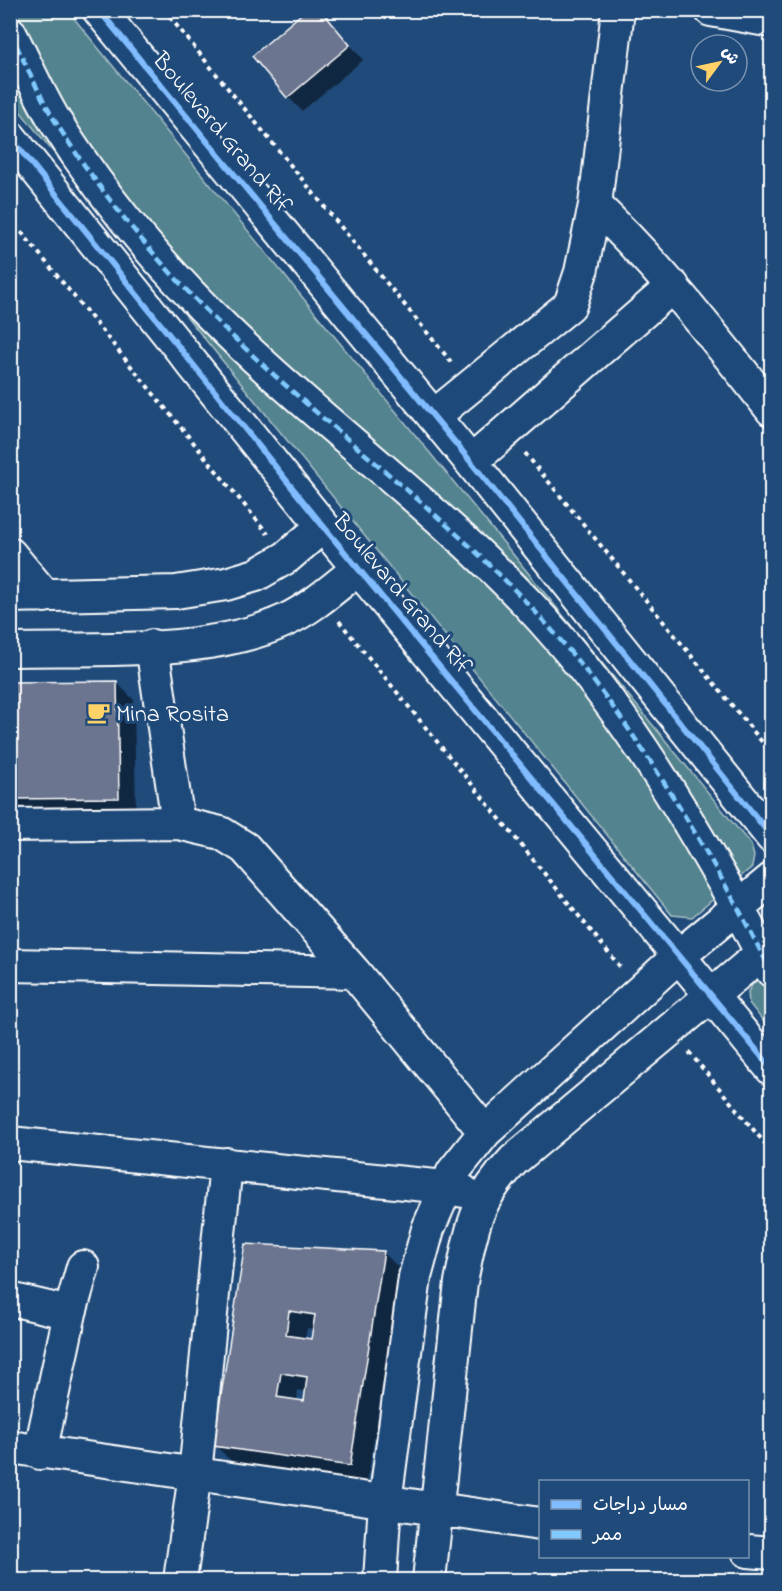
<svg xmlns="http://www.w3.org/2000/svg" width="782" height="1591" viewBox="0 0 782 1591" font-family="'Indie Flower','Playpen Sans Arabic',sans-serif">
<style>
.green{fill:#53838e;stroke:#a9c1c6;stroke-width:1.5}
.shadow{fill:#0007;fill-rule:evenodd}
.building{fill:#6c748f;stroke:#fff;stroke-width:1.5;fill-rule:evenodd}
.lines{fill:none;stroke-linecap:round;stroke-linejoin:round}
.minor-casing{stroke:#fff;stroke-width:36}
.path{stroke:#fff;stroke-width:4;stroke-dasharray:4.5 4.5;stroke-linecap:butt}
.minor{stroke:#1f4a7a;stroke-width:32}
.quiet{stroke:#80caff;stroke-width:4.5;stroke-dasharray:9 4.5;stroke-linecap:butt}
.cycleway-casing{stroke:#1f4a7a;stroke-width:10}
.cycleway{stroke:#80bcff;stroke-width:6}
.labels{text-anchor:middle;stroke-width:6;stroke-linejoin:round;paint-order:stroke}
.street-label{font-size:24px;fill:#fff;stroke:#1f4a7a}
.poi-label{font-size:24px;fill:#fff;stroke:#1f4a7a;text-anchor:start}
</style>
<rect width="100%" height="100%" fill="#1f4a7a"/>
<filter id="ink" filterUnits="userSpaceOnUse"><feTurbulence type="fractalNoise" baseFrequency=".0167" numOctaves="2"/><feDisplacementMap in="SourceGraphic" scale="12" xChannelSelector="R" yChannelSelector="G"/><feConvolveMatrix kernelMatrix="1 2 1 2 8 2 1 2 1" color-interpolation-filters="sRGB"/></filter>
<g filter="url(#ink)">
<path class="green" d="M10 11H68L751 845 754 856 752 867 692 917 672 915 11 100Z
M771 967V1031L749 1003 748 992 755 980Z"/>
<path class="shadow" d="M321 10 363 60 302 111 288 97Z
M10 287 18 297 10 303Z
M116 682 134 700 136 815 10 817V683Z
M246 1245 383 1252 401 1270 367 1483 233 1463 215 1445ZM307 1328 314 1329 313 1340 305 1339ZM298 1390 306 1392 305 1402 297 1401Z"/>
<path class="building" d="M306 10H321L350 45 287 98 252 56Z
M117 681 119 798 10 799V682Z
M245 1244 384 1251 350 1466 213 1446ZM289 1311 315 1315 311 1339 286 1335ZM281 1373 307 1377 304 1401 277 1397Z"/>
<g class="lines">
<defs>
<path id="minor" d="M99 10 471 462 772 837
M711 10 772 21
M10 33C25 62 38 93 55 121 102 196 162 268 225 329 323 425 435 505 529 605 613 694 677 799 737 906 749 928 759 950 772 971
M10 137 323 526 772 1069
M595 205C661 268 715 338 772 410
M434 416 570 305 581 272 595 205 618 10
M471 462 673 286
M10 554 45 596
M10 596 176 592 226 584 256 575 287 557 323 526
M152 646 178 823 221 833 245 848 354 972 485 1132
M10 650C94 648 208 656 284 621 312 608 335 587 359 568
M10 825 178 823
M10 965 354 972
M10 1143 445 1187 463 1191
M10 1299 70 1313
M10 1447 540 1524
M40 1453 70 1313 83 1267
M748 1551 772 1553
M180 1580 195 1474 226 1164
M380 1580 385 1502 415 1277 428 1229 453 1172 485 1132 680 955 772 879
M429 1580 461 1282C472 1228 474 1202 514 1160L772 945"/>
</defs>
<use href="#minor" class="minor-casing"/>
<path class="path" d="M164 10 452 363
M10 218 268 534
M525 453 772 754
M339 621 622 969
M689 1052 772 1152"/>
<use href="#minor" class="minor"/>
<path class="quiet" d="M10 33C25 62 38 93 55 121 102 196 162 268 225 329 323 425 435 505 529 605 613 694 677 799 737 906 749 928 759 950 772 971"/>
<defs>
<path id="cycleway" d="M99 10 471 462 772 837
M10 137 323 526 772 1069"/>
</defs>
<use href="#cycleway" class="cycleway-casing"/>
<use href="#cycleway" class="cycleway"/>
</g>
</g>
<defs>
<symbol id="cafe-bare" viewBox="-9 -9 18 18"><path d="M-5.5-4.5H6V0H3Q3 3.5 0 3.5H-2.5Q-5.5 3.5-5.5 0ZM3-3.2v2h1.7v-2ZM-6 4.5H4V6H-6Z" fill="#ffd166" stroke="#1f4a7a" stroke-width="2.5" paint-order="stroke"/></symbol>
</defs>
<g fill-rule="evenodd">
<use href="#cafe-bare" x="82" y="696" width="33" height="33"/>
</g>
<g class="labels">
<g class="street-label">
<text transform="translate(223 132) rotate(50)" y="8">Boulevard Grand Rif</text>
<text transform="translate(403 593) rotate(50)" y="8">Boulevard Grand Rif</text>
</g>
<g class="poi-label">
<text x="116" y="721">Mina Rosita</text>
</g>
</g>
<rect width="782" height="1591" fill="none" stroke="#1f4a7a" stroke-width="36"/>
<rect x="18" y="18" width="746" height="1555" fill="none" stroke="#fff" stroke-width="2" filter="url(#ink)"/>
<rect x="539" y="1480" width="210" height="78" fill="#1f4a7a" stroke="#7992af" stroke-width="1.5"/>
<rect x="551" y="1500" width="30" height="9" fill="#80bcff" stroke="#7992af" stroke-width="1.5"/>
<text x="593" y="1510" font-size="18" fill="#ffffff">مسار دراجات</text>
<rect x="551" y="1530" width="30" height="9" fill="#80caff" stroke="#7992af" stroke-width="1.5"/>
<text x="593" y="1540" font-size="18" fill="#ffffff">ممر</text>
<g transform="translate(719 63) rotate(57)"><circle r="28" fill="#1f4a7a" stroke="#7992af" stroke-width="1.5"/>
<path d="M0-4.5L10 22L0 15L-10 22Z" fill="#ffd166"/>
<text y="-9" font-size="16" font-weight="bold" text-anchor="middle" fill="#ffffff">ش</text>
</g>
</svg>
